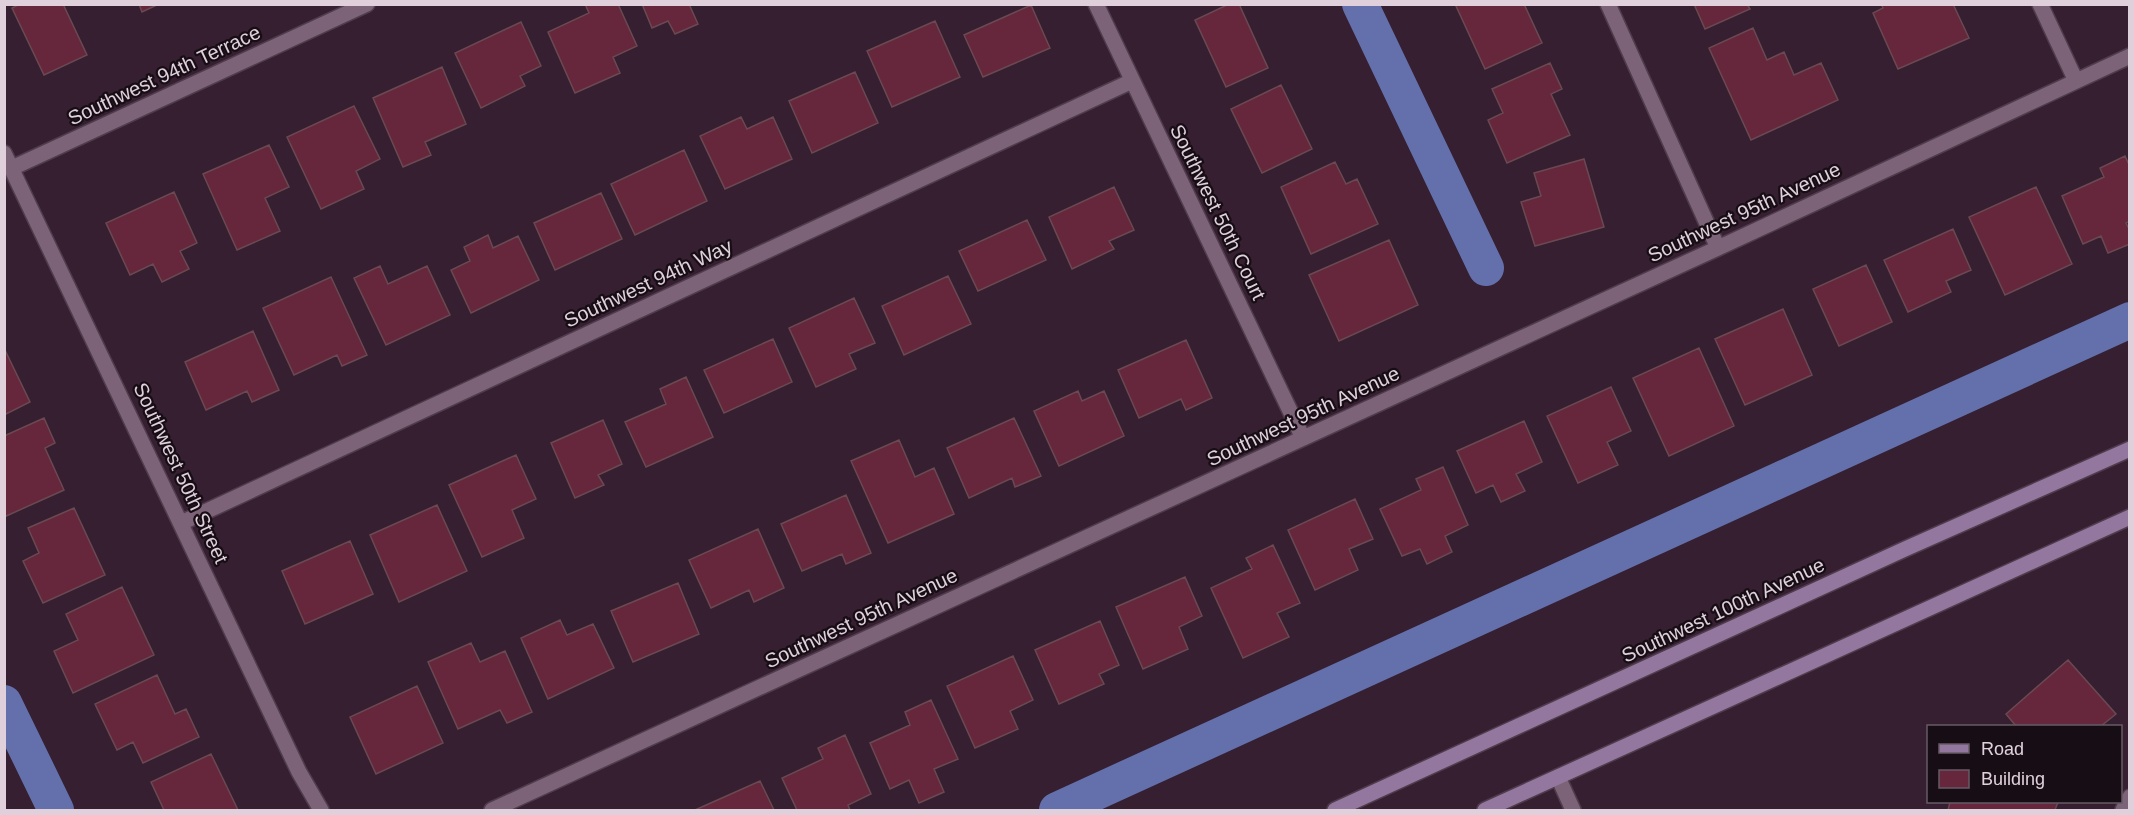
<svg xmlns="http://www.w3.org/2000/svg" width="2134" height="815" viewBox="0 0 2134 815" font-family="Helvetica,sans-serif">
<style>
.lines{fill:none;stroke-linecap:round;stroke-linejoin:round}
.canal{stroke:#6470ab;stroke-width:36}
.building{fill:#66273c;stroke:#6a4951;stroke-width:1.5}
.service-casing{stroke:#4f3c4c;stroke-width:18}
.minor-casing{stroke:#4f3c4c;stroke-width:18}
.secondary-casing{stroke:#4f3c4c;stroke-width:18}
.service{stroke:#7d6378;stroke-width:15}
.minor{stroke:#7d6378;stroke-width:15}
.secondary{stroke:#94779f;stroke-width:15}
.labels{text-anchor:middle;stroke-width:4.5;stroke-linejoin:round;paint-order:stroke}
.street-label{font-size:20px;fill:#e0d0dc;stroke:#170d15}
</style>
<rect width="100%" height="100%" fill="#351f31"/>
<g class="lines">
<path class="canal" d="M1360 4 1486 268
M4 703 56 810
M1057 810 2130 320"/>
</g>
<path class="building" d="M20 4H63L87 55 44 75 12 8Z
M139 4H159L142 12Z
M585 4H618L637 46 613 57 620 73 575 93 548 32 589 13Z
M642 4H689L698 24 675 34 668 21 652 28Z
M1229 4H1239L1268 68 1226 87 1195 20Z
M1459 4H1524L1542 43 1485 69 1456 6Z
M1694 4H1747L1750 9 1705 29Z
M1881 4H1953L1969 38 1898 69 1873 13 1883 8Z
M1031 5 1050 48 983 77 964 35Z
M935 21 960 77 892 107 867 51Z
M521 22 541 66 520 76 525 86 481 108 455 53Z
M1753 28 1767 60 1784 52 1794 75 1821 63 1838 100 1751 140 1709 48Z
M1550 63 1562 89 1551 94 1570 135 1507 163 1488 120 1503 113 1492 89Z
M442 67 466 124 425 142 431 155 403 167 373 98Z
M855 72 878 123 812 153 789 101Z
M1281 85 1312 149 1262 173 1231 109Z
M354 106 380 159 356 171 364 189 321 209 287 137Z
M741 117 747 129 773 117 792 159 725 189 700 136Z
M269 145 289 187 265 198 280 231 237 250 203 174Z
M684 150 707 201 635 235 611 184Z
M2125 156 2130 167V221L2126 223 2130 231V244L2108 253 2101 236 2083 244 2062 196 2104 177 2100 168Z
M1584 159 1604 227 1535 246 1521 202 1541 196 1534 173Z
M1335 162 1346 184 1357 179 1378 224 1311 254 1281 187Z
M1114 187 1134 230 1109 241 1114 249 1072 269 1049 217Z
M2036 187 2072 264 2005 295 1969 217Z
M174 192 197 243 180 251 189 269 162 282 153 264 130 275 106 223Z
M601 193 622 239 555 270 534 223Z
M1027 220 1046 260 978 291 959 251Z
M1953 229 1971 270 1946 281 1951 292 1908 312 1884 260Z
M488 235 493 248 518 236 539 280 471 313 451 270 470 261 464 247Z
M1389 240 1418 305 1339 341 1309 275Z
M1866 265 1892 322 1839 346 1813 289Z
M380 266 388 284 427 266 450 315 386 345 354 278Z
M948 276 971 324 904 355 882 306Z
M331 277 367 355 342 366 337 355 294 375 263 308Z
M854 298 875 343 849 354 856 369 816 387 789 328Z
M1783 309 1812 375 1745 405 1715 339Z
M253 331 279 390 252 402 247 391 206 410 185 362Z
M773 339 792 382 724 413 704 370Z
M1186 340 1212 398 1186 410 1181 399 1139 418 1118 370Z
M4 348 30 402 4 415Z
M1699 348 1734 426 1669 456 1633 378Z
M686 377 713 437 646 467 625 422 666 404 660 389Z
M1611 387 1631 431 1607 442 1618 465 1578 483 1547 416Z
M1078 391 1082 401 1104 391 1124 436 1059 466 1034 411Z
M44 418 55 443 45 448 64 490 4 517V436Z
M1014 418 1041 476 1015 487 1012 478 969 498 947 448Z
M603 420 622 464 598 475 604 485 575 498 551 443Z
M1524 421 1542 462 1516 474 1525 491 1501 502 1493 485 1476 493 1457 451Z
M899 440 915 477 934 468 954 514 888 543 851 461Z
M516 455 536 499 512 510 524 538 482 557 449 485Z
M1443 467 1468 525 1445 536 1452 552 1427 564 1420 549 1402 556 1380 509 1421 490 1416 479Z
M846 495 871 553 846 564 842 554 802 571 781 524Z
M1355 499 1373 539 1349 549 1358 570 1315 590 1288 530Z
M437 505 467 571 399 602 370 535Z
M74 508 105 575 43 603 23 561 39 553 28 528Z
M758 529 784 588 754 602 749 590 711 608 689 560Z
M350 541 373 594 305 624 282 571Z
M1273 545 1300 603 1277 613 1289 637 1243 658 1211 588 1252 569 1246 558Z
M1185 577 1202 616 1179 627 1188 649 1143 669 1116 607Z
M678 583 699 634 633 662 611 611Z
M122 587 154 655 73 693 54 651 78 640 66 614Z
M560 620 567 635 593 624 614 668 548 699 521 638Z
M1100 621 1119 665 1099 674 1104 684 1059 704 1035 650Z
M471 643 480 662 505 651 532 712 507 723 500 710 458 729 428 662Z
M1013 656 1033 700 1010 711 1018 729 975 748 947 686Z
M2068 660 2116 714 2101 726H2016L2006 714Z
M157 675 175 714 186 709 199 737 143 763 133 742 117 750 95 704Z
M417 686 443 743 376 774 350 717Z
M931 700 958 759 934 769 944 792 919 803 909 780 890 789 870 743 910 725 905 712Z
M845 735 871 794 848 805 850 810H797L782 778 823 759 818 748Z
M211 754 238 810H164L151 782Z
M760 781 774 810H695Z
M1950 802H2058L2055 810H1948Z"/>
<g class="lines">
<defs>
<path id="service" d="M1558 777 1573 810"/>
<path id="minor" d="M1096 4 1303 438
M1608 4 1718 248
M2040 4 2076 81
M4 153 299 772 321 810
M12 168 367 4
M181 523 1132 81
M492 810 1718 248 2130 56
M2123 810 2130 797"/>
<path id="secondary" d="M1335 810 1905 549 2130 449
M1485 810 2130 517"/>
</defs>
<use href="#service" class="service-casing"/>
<use href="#minor" class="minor-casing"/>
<use href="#secondary" class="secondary-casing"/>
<use href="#service" class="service"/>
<use href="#minor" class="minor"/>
<use href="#secondary" class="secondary"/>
</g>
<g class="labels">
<g class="street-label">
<text transform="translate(164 75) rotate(-25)" y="7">Southwest 94th Terrace</text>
<text transform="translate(1218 212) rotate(64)" y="7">Southwest 50th Court</text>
<text transform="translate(1744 212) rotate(-25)" y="7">Southwest 95th Avenue</text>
<text transform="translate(648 283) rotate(-25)" y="7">Southwest 94th Way</text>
<text transform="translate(1303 416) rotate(-25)" y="7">Southwest 95th Avenue</text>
<text transform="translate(181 473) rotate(65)" y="7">Southwest 50th Street</text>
<text transform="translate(1723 610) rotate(-25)" y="7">Southwest 100th Avenue</text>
<text transform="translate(861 618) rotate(-25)" y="7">Southwest 95th Avenue</text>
</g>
</g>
<rect width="2134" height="815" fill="none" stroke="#e0d0dc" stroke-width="12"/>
<rect x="1927" y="725" width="195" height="78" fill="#170d15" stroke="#675b65" stroke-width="1.5"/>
<rect x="1939" y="744" width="30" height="9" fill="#94779f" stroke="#675b65" stroke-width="1.5"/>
<text x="1981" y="755" font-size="18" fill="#e0d0dc">Road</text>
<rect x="1939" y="770" width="30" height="18" fill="#66273c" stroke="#675b65" stroke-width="1.5"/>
<text x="1981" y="785" font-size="18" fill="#e0d0dc">Building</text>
</svg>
